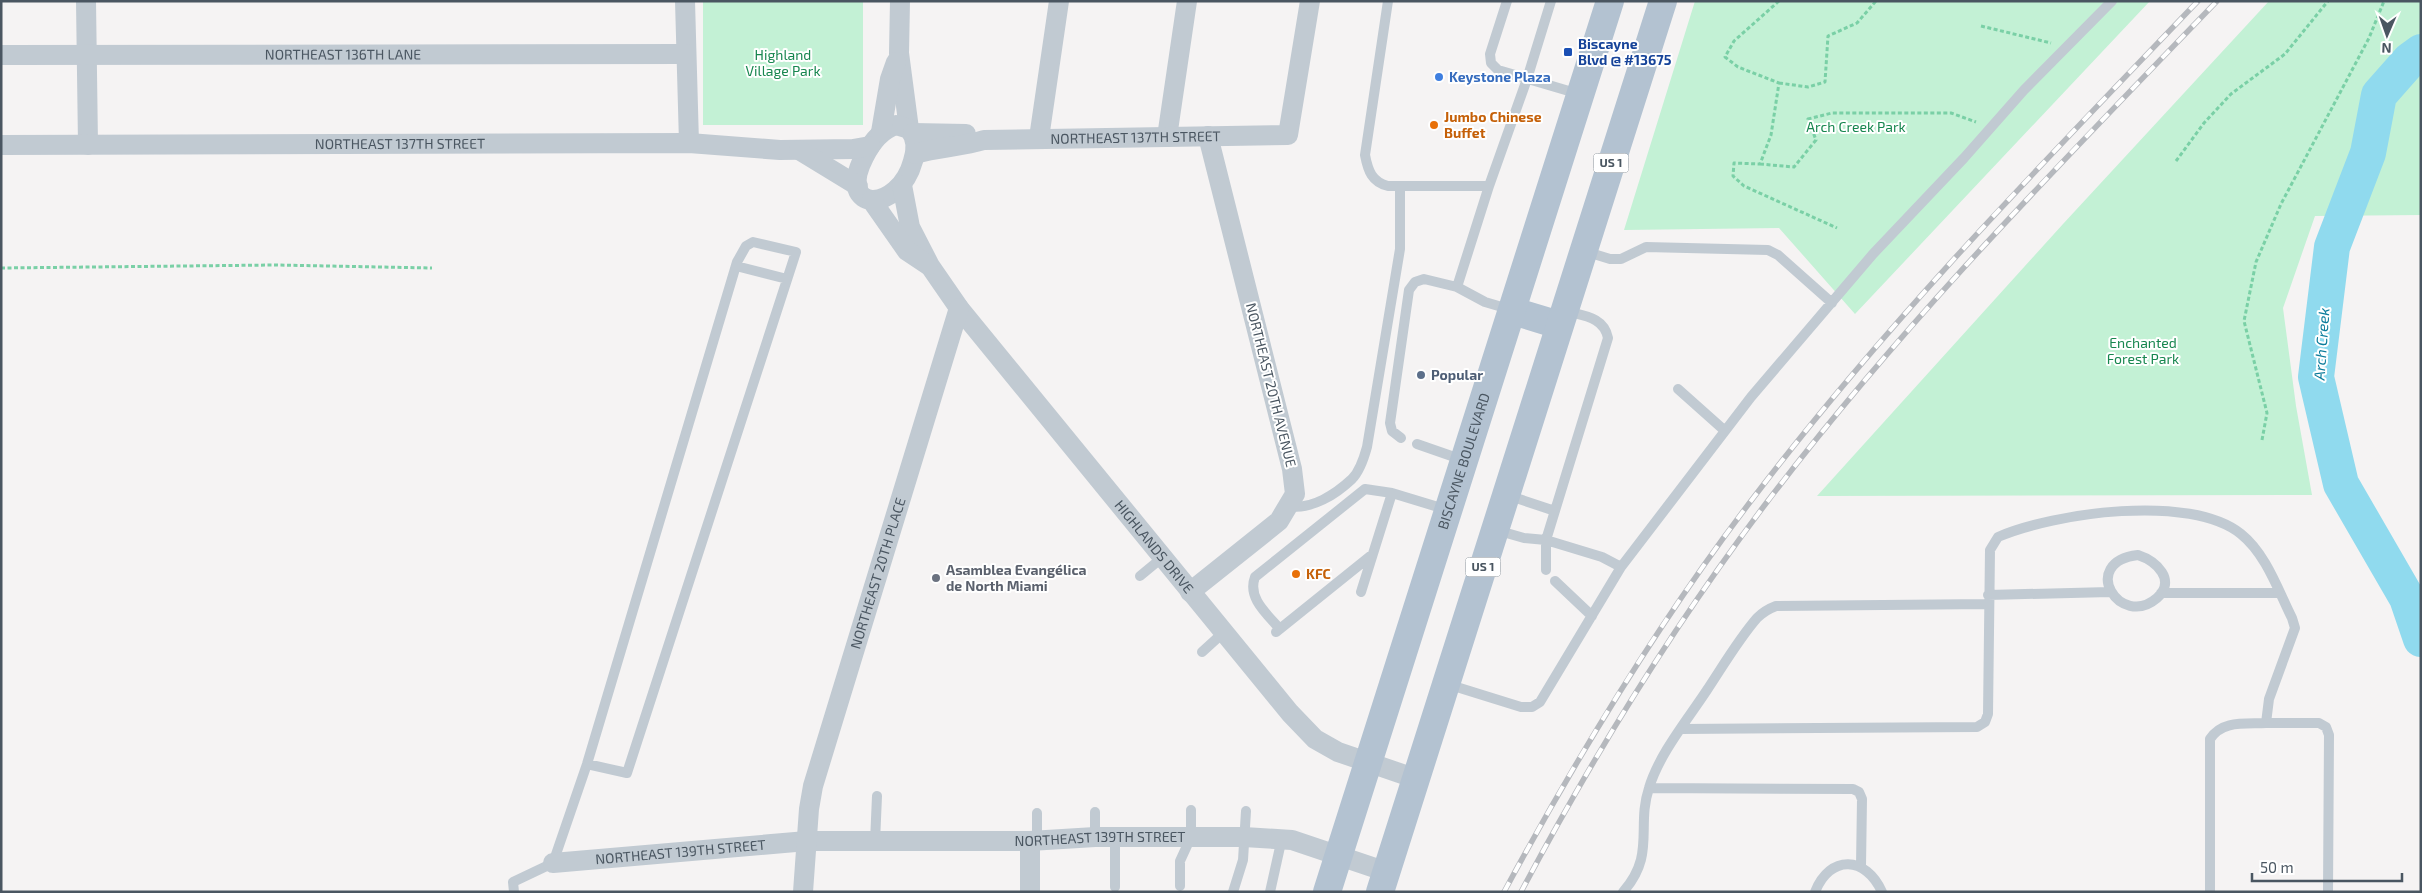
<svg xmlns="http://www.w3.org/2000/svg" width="2422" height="893" viewBox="0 0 2422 893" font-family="'Exo 2',sans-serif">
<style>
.green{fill:#c3f1d5}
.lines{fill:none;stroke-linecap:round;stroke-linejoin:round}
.river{stroke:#90daee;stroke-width:36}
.path{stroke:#7ad0a6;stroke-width:3;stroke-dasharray:4 2.5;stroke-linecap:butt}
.lane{stroke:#c1cad2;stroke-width:10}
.street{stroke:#c1cad2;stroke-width:20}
.primary{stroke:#b3c2d1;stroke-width:28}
.rail-casing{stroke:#b5b8bd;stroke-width:5.5}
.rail{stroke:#fff;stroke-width:4;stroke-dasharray:11;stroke-linecap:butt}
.transit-dot{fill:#1a4fb4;stroke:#fff;stroke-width:2}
.shop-dot{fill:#3f7fe0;stroke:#fff;stroke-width:2}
.food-dot{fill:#e8710a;stroke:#fff;stroke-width:2}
.service-dot{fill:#5c6f8a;stroke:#fff;stroke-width:2}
.worship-dot{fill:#6b7280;stroke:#fff;stroke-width:2}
.labels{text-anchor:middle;stroke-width:4;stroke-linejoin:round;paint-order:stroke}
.shield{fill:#fff;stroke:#808990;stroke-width:1}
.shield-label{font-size:12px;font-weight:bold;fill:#4a5661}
.transit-label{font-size:14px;font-weight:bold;fill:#164399;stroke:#fff;text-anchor:start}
.street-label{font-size:14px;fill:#4a5661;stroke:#fff}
.park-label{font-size:14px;fill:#17864f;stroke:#fff}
.shop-label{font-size:14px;font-weight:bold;fill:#366cbe;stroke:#fff;text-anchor:start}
.food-label{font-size:14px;font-weight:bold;fill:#c56008;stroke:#fff;text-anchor:start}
.service-label{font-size:14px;font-weight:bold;fill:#4e5e75;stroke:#fff;text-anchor:start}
.worship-label{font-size:14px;font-weight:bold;fill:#5b616d;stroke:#fff;text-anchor:start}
.water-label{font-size:15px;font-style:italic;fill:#0c7c9b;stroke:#fff}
</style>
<rect width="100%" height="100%" fill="#f5f3f3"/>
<path class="green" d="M703 1H863V125H703Z
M1695 1H2150L1855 314 1779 228 1624 230Z
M2269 1H2421V215L2315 216 2283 308 2296 406 2312 495 1817 496 2063 224Z"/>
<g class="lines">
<path class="river" d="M2421 52 2410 60 2379 95 2368 153 2332 247 2316 377 2341 484 2407 598 2421 639"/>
<path class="path" d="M1779 1 1734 41 1725 57 1738 67 1779 83 1771 135 1760 164 1734 163 1733 176 1744 186 1837 228
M1981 26 2051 43
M1779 83 1808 87 1825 82 1828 36 1857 23 1876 1
M2176 161 2204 123 2231 94 2285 54 2328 1
M1760 164 1794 167 1816 140 1808 119 1832 113H1951L1976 122
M1 268 275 265 432 268
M2262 440 2267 413 2244 321 2256 262 2281 204 2369 38 2384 1"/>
<path class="lane" d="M1388 1 1365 155C1368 171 1372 182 1388 186H1489L1527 79 1551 1
M1507 1 1490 54 1491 63 1498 70 1579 94
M1489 186 1457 287 1485 302 1512 310
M1584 251 1610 259H1621L1646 247 1768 250 1778 255 1832 303
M736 266 787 279
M1678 389 1724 430
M1401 438 1392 431 1390 423 1409 290 1415 282 1424 279 1457 287
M1417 444 1463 460
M1507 495 1555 511
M1289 506C1312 510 1336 494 1352 479 1360 471 1364 458 1367 447L1400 249V186
M1496 530 1524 538 1546 540 1602 557 1621 567
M2138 555C2156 561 2177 580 2157 598 2120 630 2078 562 2138 555Z
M1546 570V540L1608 338C1604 317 1584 316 1566 311
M1140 576 1163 557
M1555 581 1592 616
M1361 592 1392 493
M2161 593H2280
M1988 595 2110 592
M1280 629C1267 614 1247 598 1255 577L1365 489 1392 493 1448 510
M1276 632 1373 554
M1202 652 1224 632
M1447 684 1521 707H1532L1540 702 1621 567 1751 397 1873 254 1964 158 2024 90 2112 1
M2266 723H2319L2326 727 2329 735 2328 892
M1681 729 1977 727 1985 722 1988 714 1990 550 1998 537C2054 513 2190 493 2241 534 2266 554 2278 590 2292 618L2295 628 2269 699 2266 723C2245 724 2222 720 2210 739V892
M1649 788 1853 789 1859 792 1862 799 1861 866
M1095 812V837
M1115 837V887
M1037 840V813
M875 842 877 796
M1180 886V861L1191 837V810
M514 892 513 882 553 863 587 764 737 262 746 246 753 242 796 252 627 773 587 764
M1233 892 1243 860 1246 811
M1270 892 1282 838
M1623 892C1656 855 1636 827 1649 788 1659 754 1688 719 1707 690 1723 666 1738 640 1757 618 1763 612 1768 609 1776 606L1988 604
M1815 892C1830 854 1866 856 1882 892"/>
<g class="street">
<path d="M86 1 88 145"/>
<path d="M685 1 689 143"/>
<path d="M900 1 899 53 909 129"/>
<path id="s1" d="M1 55 686 54"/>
<path d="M896 125 909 129C917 138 917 149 913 161 899 213 835 214 864 157 871 143 880 130 896 125Z"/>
<path d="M881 132 890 79 896 62"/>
<path d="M913 133 966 134"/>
<path d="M1167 137 1187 1"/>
<path d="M1039 138 1059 1"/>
<path id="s2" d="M1 145 689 143 780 150 853 149 870 146"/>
<path d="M799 150 858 186"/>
<path id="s3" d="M915 154C938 147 961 147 984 140L1288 135 1310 1"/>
<path id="s4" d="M902 185 910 227 930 266 959 308 1290 713 1315 739 1338 752 1417 779"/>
<path d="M872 201 907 251 928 265"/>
<path d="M1190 592 1279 521 1295 494 1292 469 1208 136"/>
<path d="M1030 841V892"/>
<path id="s5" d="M553 863 807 841H1030L1095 837H1244L1292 840 1387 872"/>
<path id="s6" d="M803 892 809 809 813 786 959 308"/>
</g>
<g class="primary">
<path d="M1513 311 1559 325"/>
<path id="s7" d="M1327 892 1610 1"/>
<path d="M1380 892 1663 1"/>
</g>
<defs>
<path id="rail" d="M1504 892C1579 753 1661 618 1757 493 1891 317 2046 160 2198 1
M1521 892C1593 756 1674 625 1767 502 1903 323 2061 163 2217 1"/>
</defs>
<use href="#rail" class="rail-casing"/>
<use href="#rail" class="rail"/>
</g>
<rect class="transit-dot" x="1563" y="47" width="10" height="10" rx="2.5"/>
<circle class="shop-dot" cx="1439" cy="77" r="5"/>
<g class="food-dot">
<circle cx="1434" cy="125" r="5"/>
<circle cx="1296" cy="574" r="5"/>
</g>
<circle class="service-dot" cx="1421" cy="375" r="5"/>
<circle class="worship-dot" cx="936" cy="578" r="5"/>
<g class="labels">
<g class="shield">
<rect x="1593.5" y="153.5" width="35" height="19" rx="4"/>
<rect x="1465.5" y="557.5" width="35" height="19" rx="4"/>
</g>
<g class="shield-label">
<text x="1611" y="167">US 1</text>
<text x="1483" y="571">US 1</text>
</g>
<g class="transit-label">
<text x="1578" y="49">Biscayne<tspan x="1578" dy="16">Blvd @ #13675</tspan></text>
</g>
<g class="street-label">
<text dy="5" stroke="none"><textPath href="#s1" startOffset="342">NORTHEAST 136TH LANE</textPath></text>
<text dy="5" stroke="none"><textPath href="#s3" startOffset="222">NORTHEAST 137TH STREET</textPath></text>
<text dy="5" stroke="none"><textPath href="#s2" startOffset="399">NORTHEAST 137TH STREET</textPath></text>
<text transform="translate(1271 385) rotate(76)" y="5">NORTHEAST 20TH AVENUE</text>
<text dy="5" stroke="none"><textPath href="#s7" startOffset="452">BISCAYNE BOULEVARD</textPath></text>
<text dy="5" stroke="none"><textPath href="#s4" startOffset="446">HIGHLANDS DRIVE</textPath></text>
<text dy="5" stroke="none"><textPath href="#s6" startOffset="329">NORTHEAST 20TH PLACE</textPath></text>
<text dy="5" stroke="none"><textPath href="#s5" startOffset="548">NORTHEAST 139TH STREET</textPath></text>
<text dy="5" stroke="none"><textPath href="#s5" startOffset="128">NORTHEAST 139TH STREET</textPath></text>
</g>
<g class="park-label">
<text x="783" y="60">Highland<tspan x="783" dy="16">Village Park</tspan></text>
<text x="1856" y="132">Arch Creek Park</text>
<text x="2143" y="348">Enchanted<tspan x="2143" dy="16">Forest Park</tspan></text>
</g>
<g class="shop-label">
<text x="1449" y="82">Keystone Plaza</text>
</g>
<g class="food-label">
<text x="1444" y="122">Jumbo Chinese<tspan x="1444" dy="16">Buffet</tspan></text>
<text x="1306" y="579">KFC</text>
</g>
<g class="service-label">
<text x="1431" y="380">Popular</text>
</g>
<g class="worship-label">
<text x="946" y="575">Asamblea Evangélica<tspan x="946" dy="16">de North Miami</tspan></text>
</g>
<g class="water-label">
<text transform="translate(2322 344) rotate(-86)" y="5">Arch Creek</text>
</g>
</g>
<rect width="2422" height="893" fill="none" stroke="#4a5661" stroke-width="5"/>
<g transform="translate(2387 35) rotate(182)" stroke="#ffffff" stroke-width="4" paint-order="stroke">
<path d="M0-4L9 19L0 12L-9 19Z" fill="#4a5661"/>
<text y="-8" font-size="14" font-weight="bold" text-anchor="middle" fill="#4a5661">N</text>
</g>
<path d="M2252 873v8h150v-8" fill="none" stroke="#4a5661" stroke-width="2.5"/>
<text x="2260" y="873" font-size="15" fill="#4a5661" stroke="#ffffff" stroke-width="4" paint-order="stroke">50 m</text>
</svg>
